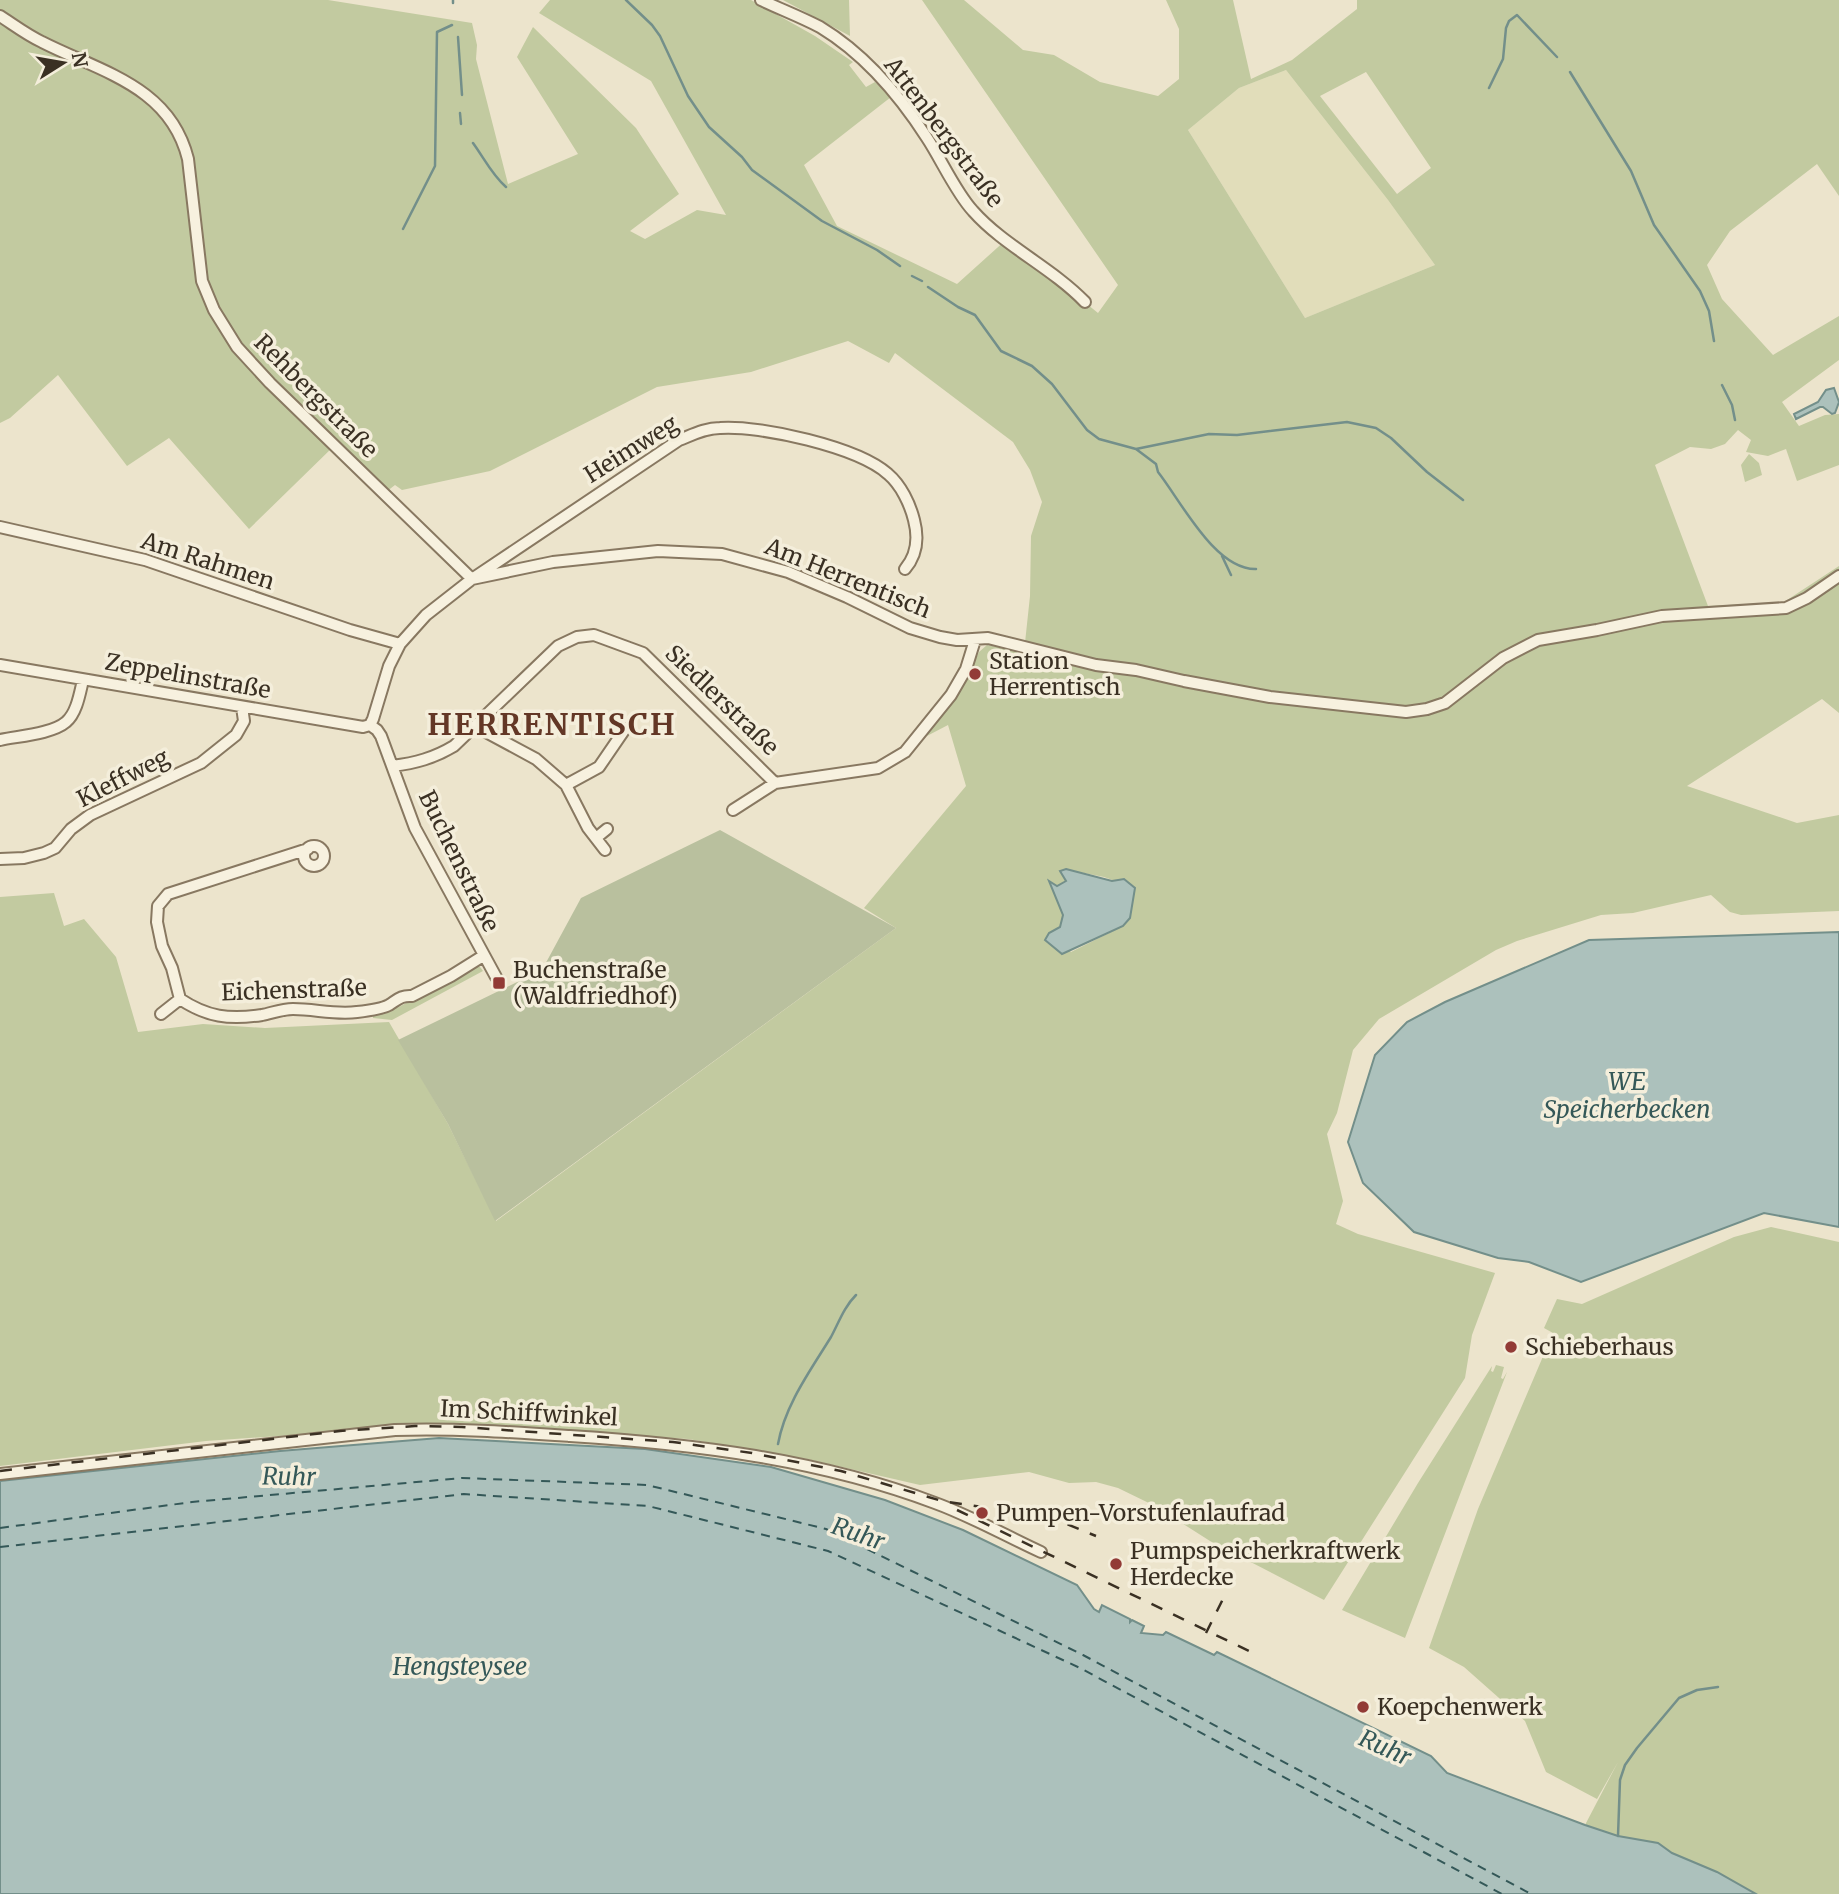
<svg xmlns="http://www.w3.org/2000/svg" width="1839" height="1894" viewBox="0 0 1839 1894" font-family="Merriweather,serif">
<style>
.farmland{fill:#e1ddba}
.green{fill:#c2caa0;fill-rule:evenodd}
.cemetery{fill:#b9c09e}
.water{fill:#acc1bc;stroke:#738f8a;stroke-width:2}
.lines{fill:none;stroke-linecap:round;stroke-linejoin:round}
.stream{stroke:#738f8a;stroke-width:2.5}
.ferry{stroke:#345858;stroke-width:2;stroke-dasharray:9 7;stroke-linecap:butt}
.minor-casing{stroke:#887861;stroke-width:14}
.minor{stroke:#f7f1df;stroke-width:10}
.rail{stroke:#3a3023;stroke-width:2.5;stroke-dasharray:12 12;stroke-linecap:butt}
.poi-dot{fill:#923b36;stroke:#f4eedb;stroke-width:2.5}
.labels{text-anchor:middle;stroke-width:7;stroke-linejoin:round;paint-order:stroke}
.street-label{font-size:23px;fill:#3a3023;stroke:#f4eedb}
.poi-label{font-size:23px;fill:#3a3023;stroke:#f4eedb;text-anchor:start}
.water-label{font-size:24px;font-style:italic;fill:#345858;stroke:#f4eedb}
.district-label{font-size:30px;font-weight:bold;letter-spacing:2px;fill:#633726;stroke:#f4eedb}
</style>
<rect width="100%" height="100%" fill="#ece4cc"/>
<path class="farmland" d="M1286 70 1388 200 1435 265 1305 318 1188 130 1239 88Z"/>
<path class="green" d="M0 0H328L472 23 477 45 476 59 508 184 578 154 517 57 533 27 636 128 679 194 630 231 645 239 697 210 726 215 651 81 539 13 550 0H751L815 36 853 62 849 65 866 87 875 82 891 97 804 165 837 226 957 284 1007 239 1098 313 1118 285 922 0H964L1023 50 1054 55 1100 82 1158 96 1179 79V29L1166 0H1233L1251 79 1292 60 1357 9V0H1839V196L1817 164 1730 231 1707 265 1722 299 1773 355 1839 316V360L1782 402 1799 426 1825 415 1839 414V465L1797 481 1786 449 1768 456 1746 452 1751 440 1738 430 1725 444 1711 449 1690 447 1655 465 1708 606 1784 602 1839 566V713L1822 699 1687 786 1797 823 1839 815V911L1741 915 1730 912 1711 895 1633 913 1601 915 1517 941 1496 950 1379 1019 1353 1050 1337 1113 1327 1134 1343 1201 1336 1224 1358 1234 1495 1273 1472 1335 1465 1378 1324 1600 1210 1541 1155 1506 1118 1488 1096 1482 1069 1483 1029 1472 920 1485 807 1459 688 1439 449 1424 206 1441 0 1466V897L54 893 64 926 84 919 116 957 138 1032 203 1024 265 1028 389 1022 448 1124 496 1221 896 928 864 908 966 786 948 725 925 737 958 694 979 652 987 645 1024 652 1030 596 1031 536 1042 502 1030 470 1013 442 895 353 889 363 848 341 751 372 657 387 490 471 402 490 395 485 386 492 335 445 249 529 169 438 127 466 58 375 10 418 0 423ZM1286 70 1388 200 1435 265 1305 318 1188 130 1239 88ZM1366 72 1431 168 1397 194 1320 96ZM1079 872 1104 877 1135 888 1130 918 1123 926 1071 952 1049 933 1060 927 1063 915 1049 882 1057 886Z
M783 0H849L850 36Z
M1749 454 1759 463 1762 475 1745 482 1741 465Z
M473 966 480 967 483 971 392 1020 373 1018V1014L399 1007Z
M1771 1227 1839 1242V1894H1756L1717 1872 1672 1853 1658 1843 1618 1836 1585 1825 1618 1762 1597 1799 1546 1772 1525 1721 1464 1667 1429 1648 1478 1509 1553 1333 1544 1328 1557 1299 1582 1304 1734 1237Z
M1496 1365 1504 1367 1501 1378 1503 1379 1507 1372 1405 1638 1342 1610 1418 1483 1492 1366 1491 1371 1493 1372Z"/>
<path class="cemetery" d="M720 830 896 928 495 1221 448 1124 398 1040 542 970 581 898Z"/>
<path class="water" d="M1834 388 1839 402 1835 413 1832 414 1823 407H1820L1796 419 1794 414 1818 402 1826 390Z
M1066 869 1112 881 1124 879 1135 888 1130 918 1123 926 1062 954 1045 940 1049 933 1060 927 1063 915 1049 881 1057 886 1066 881 1060 871Z
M1839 932V1227L1764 1213 1581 1282 1529 1262 1498 1258 1414 1232 1363 1183 1348 1142 1375 1055 1407 1022 1445 1002 1589 940Z
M439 1438 645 1449 771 1467 885 1500 963 1530 1077 1585 1094 1609 1099 1612 1102 1605 1130 1619V1622L1132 1620 1144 1626 1141 1633 1163 1635 1166 1632 1214 1655 1217 1652 1431 1756 1447 1773 1585 1825 1618 1836 1658 1843 1672 1853 1717 1872 1756 1894H0V1481L280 1451Z"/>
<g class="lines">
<path class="stream" d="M453 0V3
M626 0 652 25 660 36 688 96 709 127 742 157 752 170 822 221 877 250 900 266
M458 37 462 95
M1570 72 1631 171 1654 225 1700 291 1709 311 1714 341
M1489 88 1503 59 1506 28 1509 21 1517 15 1557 57
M460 113 461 124
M473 143C484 158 492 175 506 187
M403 229 435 166 437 32 452 25
M912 276 922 281
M928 287 958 307 975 315 1001 351 1032 366 1052 384 1087 430 1099 439 1136 449 1156 464 1158 472C1181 501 1215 570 1256 569
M1722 385 1732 405 1735 420
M1136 449 1209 434 1237 435 1347 422 1376 428 1391 438 1427 472 1463 500
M1222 556 1231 575
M778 1444C785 1405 810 1371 831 1337 839 1322 844 1307 856 1295
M1618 1836 1620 1780 1625 1765 1637 1748 1679 1698 1697 1690 1718 1687"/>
<path class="ferry" d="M0 1528 192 1502 462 1478 647 1485 826 1529 1083 1655 1531 1894
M0 1547 464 1494 648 1506 828 1551 1080 1668 1502 1894"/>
<defs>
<path id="minor" d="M761 0C780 9 801 17 820 27 863 53 900 96 927 138 941 159 956 193 973 211 1004 246 1051 267 1085 302
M0 16C14 25 27 35 42 42 101 72 170 86 188 159L202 281 214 310 237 347 270 383 472 579 679 440C692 435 705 428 720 428 760 425 858 447 888 474 901 485 910 504 914 520 919 539 917 555 905 569
M0 527 145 560 350 630 400 644
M0 665 363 727 370 725
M370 725 373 719 389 666 400 644 426 615 472 579 553 562 658 551 722 554 788 572 847 597 910 628 940 637 957 640 988 638 1096 665 1136 670 1184 681 1270 697 1406 712 1427 709 1445 703 1503 658 1538 640 1597 630 1662 616 1786 608 1807 598 1839 576
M370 725 377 730 381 736 415 828 496 977
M475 726 536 759 566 785 588 828 605 850
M0 740C18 736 52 734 66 722 77 713 80 692 83 680
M392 766C416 763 434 758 454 746L558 646 577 637 594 635 643 653 775 783
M566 785 599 767 625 729
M733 810 775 783 878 768 905 752 951 695 966 669 975 640
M596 838 607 829
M304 856a10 10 0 1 1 20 0a10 10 0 1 1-20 0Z
M0 859 24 858 44 853 55 848 71 829 90 815 201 763 236 735 244 721 242 707
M180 999 172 968 162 946 157 922 158 906 168 894 308 849
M161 1014 180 999C207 1017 229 1020 262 1015 272 1013 282 1009 293 1009 315 1009 335 1015 357 1012 366 1011 382 1009 389 1005 397 1000 401 995 412 996L451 976 483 956
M0 1474 395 1430C453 1428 511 1432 570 1436 694 1444 818 1459 935 1503 971 1516 1006 1536 1041 1552"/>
</defs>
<use href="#minor" class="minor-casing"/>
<use href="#minor" class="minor"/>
<path class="rail" d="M0 1471 340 1431 415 1426 462 1427 673 1442 752 1453 841 1471 942 1501 1037 1515 1064 1523 1096 1536
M957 1510 1251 1652
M1206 1633 1223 1599"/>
</g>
<g class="poi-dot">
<circle cx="975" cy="674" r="7"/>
<rect x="492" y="976" width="14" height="14" rx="3.5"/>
<circle cx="1511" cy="1347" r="7"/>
<circle cx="982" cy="1513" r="7"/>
<circle cx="1116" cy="1564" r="7"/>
<circle cx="1363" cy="1707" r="7"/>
</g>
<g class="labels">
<g class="street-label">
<text transform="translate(944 132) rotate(53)" y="8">Attenbergstraße</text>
<text transform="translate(316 396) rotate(45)" y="8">Rehbergstraße</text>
<text transform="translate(631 449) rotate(-32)" y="8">Heimweg</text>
<text transform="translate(208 561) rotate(18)" y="8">Am Rahmen</text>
<text transform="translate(848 578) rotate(22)" y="8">Am Herrentisch</text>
<text transform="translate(188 676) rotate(10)" y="8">Zeppelinstraße</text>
<text transform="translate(722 700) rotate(44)" y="8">Siedlerstraße</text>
<text transform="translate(123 778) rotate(-27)" y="8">Kleffweg</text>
<text transform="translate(459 861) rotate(64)" y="8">Buchenstraße</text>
<text transform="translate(294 990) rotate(-2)" y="8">Eichenstraße</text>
<text transform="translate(529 1413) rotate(3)" y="8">Im Schiffwinkel</text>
</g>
<g class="poi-label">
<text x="989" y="669">Station<tspan x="989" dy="26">Herrentisch</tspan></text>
<text x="513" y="978">Buchenstraße<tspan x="513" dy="26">(Waldfriedhof)</tspan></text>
<text x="1525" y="1355">Schieberhaus</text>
<text x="996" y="1521">Pumpen-Vorstufenlaufrad</text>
<text x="1130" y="1559">Pumpspeicherkraftwerk<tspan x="1130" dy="26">Herdecke</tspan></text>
<text x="1377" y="1715">Koepchenwerk</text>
</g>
<g class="water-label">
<text x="1627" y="1090">WE<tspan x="1627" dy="28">Speicherbecken</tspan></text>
<text transform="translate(289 1477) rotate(1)" y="8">Ruhr</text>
<text transform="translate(858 1534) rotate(19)" y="8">Ruhr</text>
<text x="460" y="1675">Hengsteysee</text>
<text transform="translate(1385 1748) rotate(24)" y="8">Ruhr</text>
</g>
<g class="district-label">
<text x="552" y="735">HERRENTISCH</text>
</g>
</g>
<g transform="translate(63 63) rotate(79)" stroke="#f4eedb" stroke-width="5" paint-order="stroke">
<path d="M0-5L12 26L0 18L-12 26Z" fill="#3a3023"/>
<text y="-10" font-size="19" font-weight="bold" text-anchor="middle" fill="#3a3023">N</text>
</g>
</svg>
